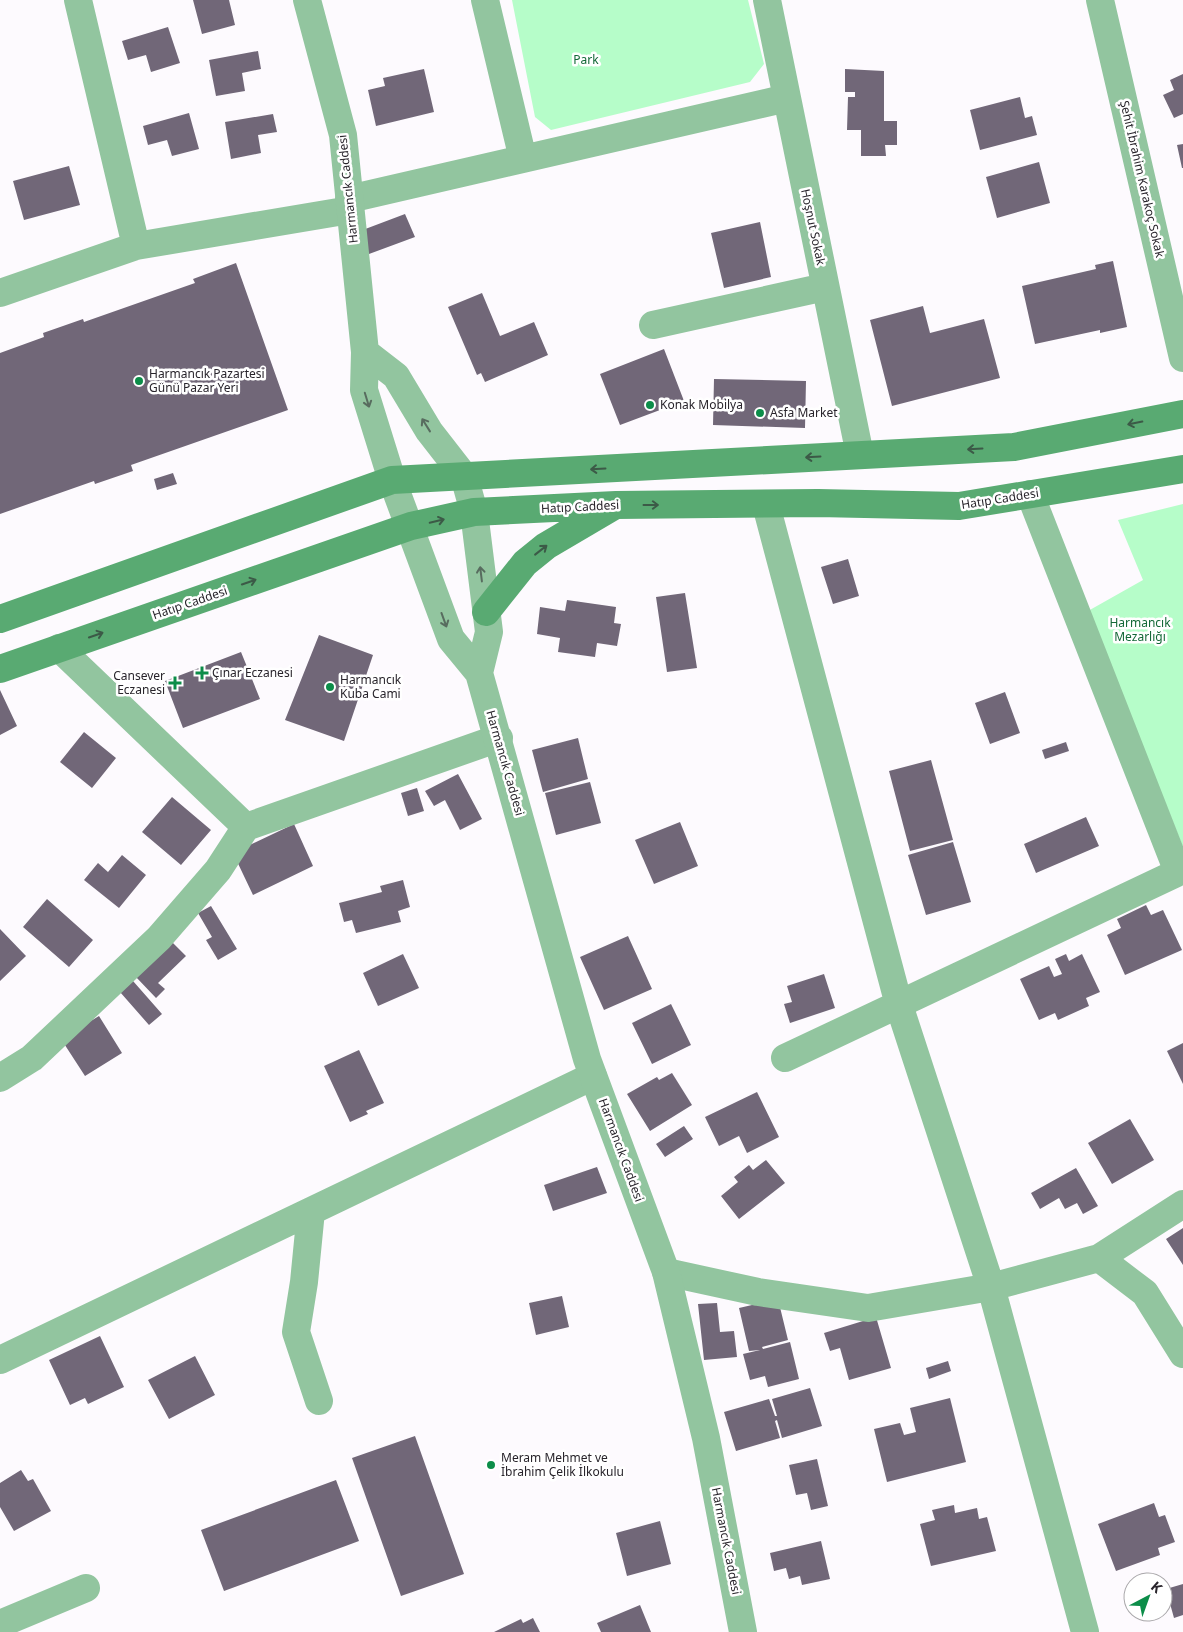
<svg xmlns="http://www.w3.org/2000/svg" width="1183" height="1632" viewBox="0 0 1183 1632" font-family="'Noto Sans',sans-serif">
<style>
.green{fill:#b6fdc9}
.building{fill:#716778}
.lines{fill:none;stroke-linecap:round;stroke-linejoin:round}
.minor{stroke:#92c59f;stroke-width:28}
.tertiary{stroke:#92c59f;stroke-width:28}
.secondary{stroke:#59aa72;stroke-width:28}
.oneway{stroke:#586c5f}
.oneway2{stroke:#3c5a47}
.poi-dot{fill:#0c8d49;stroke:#fff;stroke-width:2}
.labels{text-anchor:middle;stroke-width:5;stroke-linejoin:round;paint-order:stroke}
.park-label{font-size:12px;fill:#136837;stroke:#fff}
.street-label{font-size:12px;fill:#28242b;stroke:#fff}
.poi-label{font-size:12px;fill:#28242b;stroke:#fff;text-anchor:start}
</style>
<rect width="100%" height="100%" fill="#fdfafe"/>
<path class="green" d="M512 0H748L764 64 750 82 551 130 535 117Z
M1183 504V847L1088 611 1143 580 1118 520Z"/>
<path class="building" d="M193 0H229L235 25 202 34Z
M168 27 180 63 151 72 146 55 128 60 122 41Z
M258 51 261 69 242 73 245 91 216 96 209 60Z
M424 69 434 112 376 126 368 90 385 86 383 78Z
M845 69 884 71V121H897V145H885L886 156H861V130H847L848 97H855V92H845Z
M1183 74V114L1174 118 1163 95 1174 90 1170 80Z
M1020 97 1025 118 1032 116 1037 135 980 150 970 110Z
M189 113 199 149 172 156 167 140 148 145 143 126Z
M273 114 277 132 258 135 261 153 231 159 225 122Z
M1183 144V168H1182L1177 145Z
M1039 162 1050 203 997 218 986 177Z
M69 166 80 205 24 220 13 181Z
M405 214 415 237 369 254 360 231Z
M760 222 771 277 724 288 711 233Z
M1113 261 1127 327 1100 333V330L1035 344 1022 286 1096 269 1095 265Z
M236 263 288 410 131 465 133 471 95 484 94 481 0 514V353L44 337 43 333 83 319 84 322 195 283 193 279Z
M482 293 500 336 534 322 548 355 485 382 481 373 477 375 448 307Z
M923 306 930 333 984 319 1000 378 892 406 870 320Z
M664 349 684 401 620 425 600 374Z
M714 379 806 381 805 428 713 425Z
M173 473 177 484 157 490 154 479Z
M848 559 859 596 833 604 821 567Z
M685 593 697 668 667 672 656 597Z
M567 600 616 607 614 623 621 624 617 646 597 643 595 657 558 652 560 638 537 634 540 607 565 611Z
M319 635 373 655 344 741 285 720Z
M241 652 260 699 183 728 165 681Z
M0 690 17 726 0 735Z
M1005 692 1020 733 990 744 975 703Z
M84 732 116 758 92 788 60 762Z
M578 738 588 779 543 792 532 750Z
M1066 742 1069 751 1045 759 1042 750Z
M931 760 953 840 910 851 889 771Z
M458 774 482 819 460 830 445 800 434 806 425 791Z
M590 782 601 823 556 835 545 793Z
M417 788 424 811 408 816 401 793Z
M172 797 211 830 181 865 142 832Z
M1086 817 1099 846 1036 873 1024 844Z
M680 822 698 866 654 884 635 840Z
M294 824 313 866 253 895 233 853Z
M953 842 971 902 926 915 908 855Z
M122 855 146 875 119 908 84 880 98 863 108 872Z
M403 880 410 907 398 911 401 922 356 933 352 920 344 922 339 903 382 892 380 886Z
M47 899 93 940 69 967 23 927Z
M1146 905 1151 915 1163 910 1182 950 1125 975 1107 935 1121 928 1117 919Z
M211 906 237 949 218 960 206 940 212 937 198 913Z
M0 929 26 956 0 981Z
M628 936 652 989 604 1010 580 957Z
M172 942 186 956 158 983 165 989 156 998 136 977Z
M403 954 419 988 378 1006 363 973Z
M1066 954 1069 961 1082 954 1100 992 1086 998 1089 1006 1058 1020 1055 1013 1039 1020 1020 979 1049 966 1054 977 1062 974 1055 959Z
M824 974 835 1008 790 1023 784 1004 792 1002 787 986Z
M133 981 162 1014 149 1025 120 992Z
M671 1004 691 1045 652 1064 632 1023Z
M99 1016 122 1053 85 1076 61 1039Z
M1183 1043V1084L1167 1051Z
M359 1050 384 1103 366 1111 368 1114 350 1122 324 1066Z
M672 1073 692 1105 650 1131 627 1094 657 1077 659 1080Z
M757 1092 779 1137 747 1153 739 1136 719 1146 705 1117Z
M1130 1119 1154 1160 1112 1184 1088 1143Z
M684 1126 693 1139 665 1157 656 1144Z
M766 1160 785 1183 739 1219 721 1196 738 1182 734 1177 749 1165 753 1170Z
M597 1167 607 1193 553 1211 544 1185Z
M1076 1168 1098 1206 1083 1214 1077 1203 1065 1209 1059 1198 1040 1209 1031 1193Z
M1183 1228V1265L1166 1239Z
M562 1296 569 1327 536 1335 529 1303Z
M778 1299 788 1340 762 1347 763 1349 790 1342 799 1379 768 1387 765 1376 750 1380 743 1354 760 1350 749 1351 739 1308Z
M717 1303 720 1332 734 1331 737 1357 704 1360 698 1304Z
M876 1317 891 1368 849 1380 840 1348 830 1351 824 1333Z
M100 1336 124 1387 88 1404 85 1398 70 1405 49 1360Z
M195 1356 215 1395 169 1419 148 1380Z
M948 1361 951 1371 929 1379 926 1368Z
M810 1388 822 1426 782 1438 777 1420 775 1421 780 1438 736 1451 724 1412 769 1399 775 1416H777L772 1399Z
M950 1398 966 1462 887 1482 874 1429 900 1423 904 1435 916 1432 910 1408Z
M415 1436 464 1574 401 1596 352 1458Z
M817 1459 828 1506 811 1510 807 1493 796 1495 789 1465Z
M21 1470 28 1481 33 1479 51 1511 14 1531 0 1507V1483Z
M336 1480 359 1541 224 1591 201 1530Z
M1154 1503 1159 1517 1165 1515 1175 1542 1158 1548 1160 1555 1116 1571 1098 1524Z
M954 1505 955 1513 977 1508 979 1519 987 1517 996 1551 931 1566 920 1524 935 1520 932 1510Z
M660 1521 671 1564 627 1576 616 1533Z
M821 1541 830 1579 802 1585 800 1576 789 1579 786 1568 774 1571 770 1553Z
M1183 1584V1615L1174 1618 1166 1589Z
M640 1605 651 1632H601L597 1623Z
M533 1618 540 1632H494L521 1619 523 1623Z"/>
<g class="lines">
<path class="minor" d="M78 0 136 246
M485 0 523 159
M767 0 860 455
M1100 0 1183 358
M349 199 787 98
M0 293 136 246 350 210
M653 325 825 287
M1030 494 1178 872
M766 505 899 1005 991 1287 1085 1632
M59 648 246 827 499 738
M785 1058 1183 870
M0 1078 32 1058 159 938 218 870 246 827
M311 1211 304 1282 296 1332 319 1401
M1099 1258 1145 1293 1183 1354
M666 1272 758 1292 868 1308 991 1287 1099 1258 1183 1204
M0 1360 593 1076
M0 1624 86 1588"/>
<path class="tertiary" d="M307 0 343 135 365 352 364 390 392 480 451 639 479 673 587 1059 666 1272 706 1438 743 1632
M365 352 396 376 429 431 464 476 474 512 489 632 479 673"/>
<path class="secondary" d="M486 612 525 563 546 546 614 506
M0 619 392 480 1014 447 1183 414
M0 669 411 526 474 512 616 505 818 503 959 506 1183 469"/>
</g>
<defs><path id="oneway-shaft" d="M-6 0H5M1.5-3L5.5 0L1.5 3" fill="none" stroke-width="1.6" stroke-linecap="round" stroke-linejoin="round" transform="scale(1.25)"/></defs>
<g class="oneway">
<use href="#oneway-shaft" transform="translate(367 400) rotate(73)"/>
<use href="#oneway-shaft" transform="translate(426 425) rotate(-122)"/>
<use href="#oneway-shaft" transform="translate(481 574) rotate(-97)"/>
<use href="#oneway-shaft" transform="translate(444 620) rotate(70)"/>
</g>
<g class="oneway2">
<use href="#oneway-shaft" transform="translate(1135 423) rotate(169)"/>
<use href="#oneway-shaft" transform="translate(975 449) rotate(177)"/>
<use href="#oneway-shaft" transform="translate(813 457) rotate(177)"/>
<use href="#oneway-shaft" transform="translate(598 469) rotate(177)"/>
<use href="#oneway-shaft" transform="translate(651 505)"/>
<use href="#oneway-shaft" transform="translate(437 521) rotate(-13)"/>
<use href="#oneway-shaft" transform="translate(541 550) rotate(-38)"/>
<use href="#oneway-shaft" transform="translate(249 582) rotate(-19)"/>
<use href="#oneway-shaft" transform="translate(96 635) rotate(-19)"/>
</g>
<g class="poi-dot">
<circle cx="139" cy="381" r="5"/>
<circle cx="650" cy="405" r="5"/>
<circle cx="760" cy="413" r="5"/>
<path d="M199.5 665.5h5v5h5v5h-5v5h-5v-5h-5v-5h5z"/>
<path d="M172.5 675.5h5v5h5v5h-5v5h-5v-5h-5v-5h5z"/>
<circle cx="330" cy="687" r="5"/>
<circle cx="491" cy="1465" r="5"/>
</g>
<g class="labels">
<g class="park-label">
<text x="586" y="64">Park</text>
<text x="1140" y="627">Harmancık<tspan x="1140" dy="14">Mezarlığı</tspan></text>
</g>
<g class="street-label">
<text transform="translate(1142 179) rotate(77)" y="4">Şehit İbrahim Karakoç Sokak</text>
<text transform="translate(348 189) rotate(-96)" y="4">Harmancık Caddesi</text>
<text transform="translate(813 227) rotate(78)" y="4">Hoşnut Sokak</text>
<text transform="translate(1000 499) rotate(-9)" y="4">Hatıp Caddesi</text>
<text transform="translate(580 507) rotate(-3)" y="4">Hatıp Caddesi</text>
<text transform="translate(190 603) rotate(-19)" y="4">Hatıp Caddesi</text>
<text transform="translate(505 763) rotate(74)" y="4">Harmancık Caddesi</text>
<text transform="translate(621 1150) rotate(70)" y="4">Harmancık Caddesi</text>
<text transform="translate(726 1541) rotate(79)" y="4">Harmancık Caddesi</text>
</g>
<g class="poi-label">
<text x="149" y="378">Harmancık Pazartesi<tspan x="149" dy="14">Günü Pazar Yeri</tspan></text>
<text x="660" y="409">Konak Mobilya</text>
<text x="770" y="417">Asfa Market</text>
<text x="212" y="677">Çınar Eczanesi</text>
<text x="165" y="680" text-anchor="end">Cansever<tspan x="165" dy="14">Eczanesi</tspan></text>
<text x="340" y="684">Harmancık<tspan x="340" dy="14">Kuba Cami</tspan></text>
<text x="501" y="1462">Meram Mehmet ve<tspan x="501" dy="14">İbrahim Çelik İlkokulu</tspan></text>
</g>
</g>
<g transform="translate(1148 1597) rotate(41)"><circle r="24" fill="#ffffff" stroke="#a9a7aa"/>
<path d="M0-4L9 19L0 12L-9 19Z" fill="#0c8d49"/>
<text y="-8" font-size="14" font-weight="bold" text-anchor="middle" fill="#28242b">K</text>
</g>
</svg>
